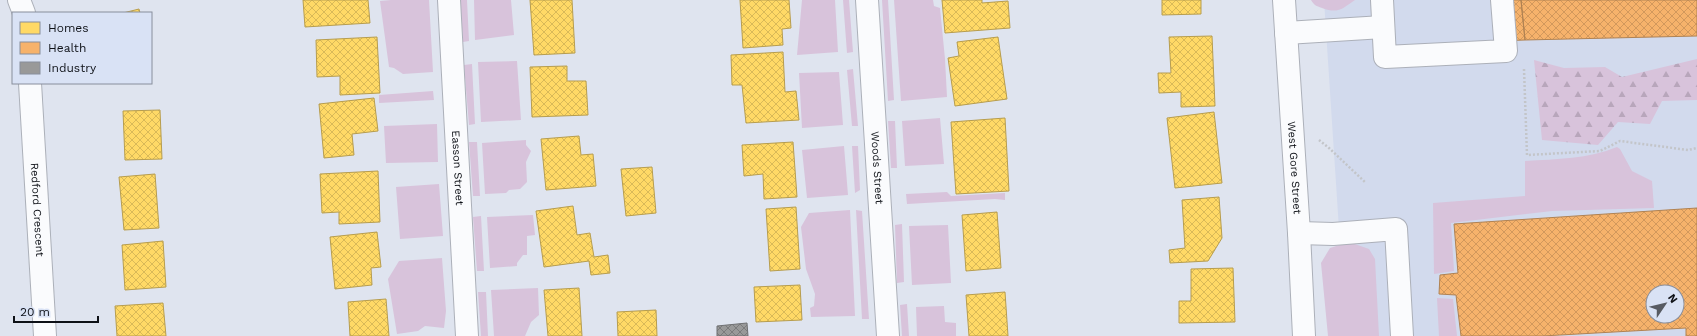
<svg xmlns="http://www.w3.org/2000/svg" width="1697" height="336" viewBox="0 0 1697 336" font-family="'Work Sans',sans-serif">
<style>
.built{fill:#d2daed;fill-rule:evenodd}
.green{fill:#d8c3db}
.forest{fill:url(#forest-firs)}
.homes{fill:url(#homes-cross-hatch);stroke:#b79d4e}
.health{fill:url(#health-cross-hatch);stroke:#b08252;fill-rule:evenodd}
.industry{fill:url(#industry-cross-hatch);stroke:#6f7072}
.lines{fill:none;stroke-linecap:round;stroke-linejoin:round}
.minor-casing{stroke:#acb0b9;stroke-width:24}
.path{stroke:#c3c5c9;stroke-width:2.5;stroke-dasharray:2 2;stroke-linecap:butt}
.minor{stroke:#fafbfd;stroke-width:22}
.labels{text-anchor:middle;stroke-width:4;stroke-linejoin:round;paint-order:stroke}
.street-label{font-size:11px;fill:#0e1117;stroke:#d9e2f5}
</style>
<defs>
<pattern id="forest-firs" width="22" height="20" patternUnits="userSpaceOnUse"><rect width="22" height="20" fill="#d8c3db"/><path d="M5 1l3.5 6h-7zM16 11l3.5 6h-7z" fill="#b8a6bb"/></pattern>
<pattern id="homes-cross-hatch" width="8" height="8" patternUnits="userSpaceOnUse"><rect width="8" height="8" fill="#ffd966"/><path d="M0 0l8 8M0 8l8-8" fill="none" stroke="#d9b958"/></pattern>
<pattern id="health-cross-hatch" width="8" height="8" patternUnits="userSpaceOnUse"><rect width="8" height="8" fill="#f6b26b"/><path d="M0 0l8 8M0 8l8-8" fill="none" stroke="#d2985c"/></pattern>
<pattern id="industry-cross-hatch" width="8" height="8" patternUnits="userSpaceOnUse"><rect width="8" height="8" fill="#999"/><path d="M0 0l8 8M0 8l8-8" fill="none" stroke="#7b7b7c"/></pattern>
</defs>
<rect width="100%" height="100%" fill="#dfe4ef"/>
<path class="built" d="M1324 0H1697V336H1346ZM1653 292H1677V316H1653Z"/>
<path class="green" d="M391 0H429L433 72 403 74 394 68 389 67 380 1Z
M460 0H467L469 41 463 42Z
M474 0H511L514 35 475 40Z
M802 0H835L838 52 797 55Z
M843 0H849L853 52 847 53Z
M882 0H888L894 100 888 101Z
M894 0H933L934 6 940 8 945 59 947 97 901 101Z
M1311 0H1355C1342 9 1338 14 1322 8 1316 6 1314 5 1311 0Z
M517 61 521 120 481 122 478 62Z
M472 64 475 124 469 125 464 65Z
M853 69 858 126H852L847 70Z
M839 72 843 125 802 128 799 73Z
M433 91 434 100 379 103V95Z
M940 118 944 164 905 166 902 121Z
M888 121H895L897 168H891Z
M437 124 438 162 386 163 384 126Z
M526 140V145L531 151 526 162 527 182 520 189 509 190 506 193 485 194 482 143Z
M469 142H477L480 196H473Z
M844 146 848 195 807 198 802 150Z
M852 146H858L860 190 855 193Z
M1617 147 1620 149 1632 171 1652 181 1654 208 1552 211 1451 223 1454 271 1434 274 1433 203 1525 196V161C1557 159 1588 159 1617 147Z
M439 184 443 236 400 239 396 187Z
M947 192 951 196 1005 193V200L995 199 907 204 906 194Z
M850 210 855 316 811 317 810 308 814 306 815 294 806 269 801 227 809 213Z
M856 210 862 211 869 319H862Z
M533 215 535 235 527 236V255H523L517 263V266L490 268 487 217Z
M481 216 484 271H477L473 217Z
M902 224 904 282 897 283 895 225Z
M948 225 951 283 912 285 909 226Z
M1349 242 1369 249 1375 259 1379 336H1328L1321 263 1330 248Z
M442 258 446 311 444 328 425 326 418 331 397 334 388 279 399 261Z
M538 288 539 315 531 322 525 336H494L491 290Z
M486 292 488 336H481L478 292Z
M1437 298 1453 299 1457 336H1439Z
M907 304 909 336H902L900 305Z
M944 306 945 322 956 323V336H917L916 307Z"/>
<path class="forest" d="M1697 59V100L1662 101 1650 124 1618 122 1598 145 1542 140 1534 60 1564 68 1605 67 1622 77Z"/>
<path class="homes" d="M303 0H368L370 23 305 27Z
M530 0H572L575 53 534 55Z
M740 0H789L791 28 782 29 783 45 743 48Z
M942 0H982V3L1008 1 1010 28 945 33Z
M1162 0H1201V14L1162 15Z
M139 9 140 13H123Z
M1212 36 1215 106 1181 107V92L1159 93 1158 73H1171L1169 37Z
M377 37 380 93 340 95V76L317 77 316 40Z
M998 37 1007 99 955 106 948 58 959 56 957 42Z
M783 52 785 92 796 91 799 120 746 123 742 85H732L731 55Z
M567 66V81H586L588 115 532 117 530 67Z
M374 98 378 131 352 134 354 155 324 158 319 104Z
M160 110 162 159 125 160 123 111Z
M1214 112 1222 183 1175 188 1167 118Z
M1005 118 1009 191 956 194 951 122Z
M579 136 581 155 593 154 596 186 546 190 541 139Z
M793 142 797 197 764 199 763 174 744 176 742 145Z
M652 167 656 213 626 216 621 169Z
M378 171 380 222 339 224V212L322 213 320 174Z
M155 174 159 228 124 230 119 177Z
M1219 197 1222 238 1208 261 1170 263 1169 250 1185 248 1182 200Z
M573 206 577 235 590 233 594 257 608 255 610 273 591 275 589 261 544 267 536 211Z
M796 207 800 269 770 271 766 209Z
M997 212 1001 268 966 271 962 215Z
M377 232 381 267 371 268 372 285 335 289 330 237Z
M163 241 166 287 125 290 122 245Z
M1233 268 1235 322 1179 323V301H1191V269Z
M800 285 802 320 756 322 754 287Z
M579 288 582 336H548L544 290Z
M1005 292 1008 336H969L966 295Z
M386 299 389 336H350L348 302Z
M163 303 166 336H117L115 306Z
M656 310 657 336H618L617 312Z"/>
<path class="health" d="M1493 0H1521L1525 40 1494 41Z
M1521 0H1697V36L1525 40Z
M1697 208V336H1686V328L1542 336H1461L1456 295 1439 294 1440 275 1458 273 1454 224ZM1653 292H1677V316H1653Z"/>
<path class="industry" d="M747 323 748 336H717V326Z"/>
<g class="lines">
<defs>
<g id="minor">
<path d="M19 0 24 13"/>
<path id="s1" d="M449 0 467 336"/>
<path id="s2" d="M867 0 888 336"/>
<path id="s3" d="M1284 0 1299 233 1304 336"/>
<path d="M1382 0 1385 57 1506 51 1502 0"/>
<path d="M1286 33 1383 27"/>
<path id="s4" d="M30 83 45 336"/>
<path d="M1299 233 1333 234 1396 229 1402 336"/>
</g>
</defs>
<use href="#minor" class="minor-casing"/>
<path class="path" d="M1524 69 1527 155 1600 151 1620 141 1688 150 1697 148
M1319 140 1329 148 1366 183"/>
<use href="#minor" class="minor"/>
</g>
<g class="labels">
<g class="street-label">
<text dy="4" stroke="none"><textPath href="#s1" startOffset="168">Easson Street</textPath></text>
<text dy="4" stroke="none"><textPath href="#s2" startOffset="168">Woods Street</textPath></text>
<text dy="4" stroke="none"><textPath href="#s3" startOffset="168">West Gore Street</textPath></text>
<text dy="4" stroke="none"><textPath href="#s4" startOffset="127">Redford Crescent</textPath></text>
</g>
</g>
<rect x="12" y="12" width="140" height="72" fill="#d9e2f5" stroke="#888e9c"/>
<rect x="20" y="22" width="20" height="12" fill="#ffd966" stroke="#888e9c"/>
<text x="48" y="32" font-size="12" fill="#0e1117">Homes</text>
<rect x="20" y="42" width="20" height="12" fill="#f6b26b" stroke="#888e9c"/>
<text x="48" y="52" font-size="12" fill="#0e1117">Health</text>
<rect x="20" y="62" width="20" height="12" fill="#999999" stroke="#888e9c"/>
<text x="48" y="72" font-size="12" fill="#0e1117">Industry</text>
<g transform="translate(1665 304) rotate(55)"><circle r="19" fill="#d9e2f5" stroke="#888e9c"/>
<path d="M0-3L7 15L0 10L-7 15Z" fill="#575b63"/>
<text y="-6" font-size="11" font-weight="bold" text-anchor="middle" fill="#0e1117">N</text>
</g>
<path d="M14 316v6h84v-6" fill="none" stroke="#0e1117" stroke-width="2"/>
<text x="20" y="316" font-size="12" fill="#0e1117" stroke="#d9e2f5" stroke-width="3" paint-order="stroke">20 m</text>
</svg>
